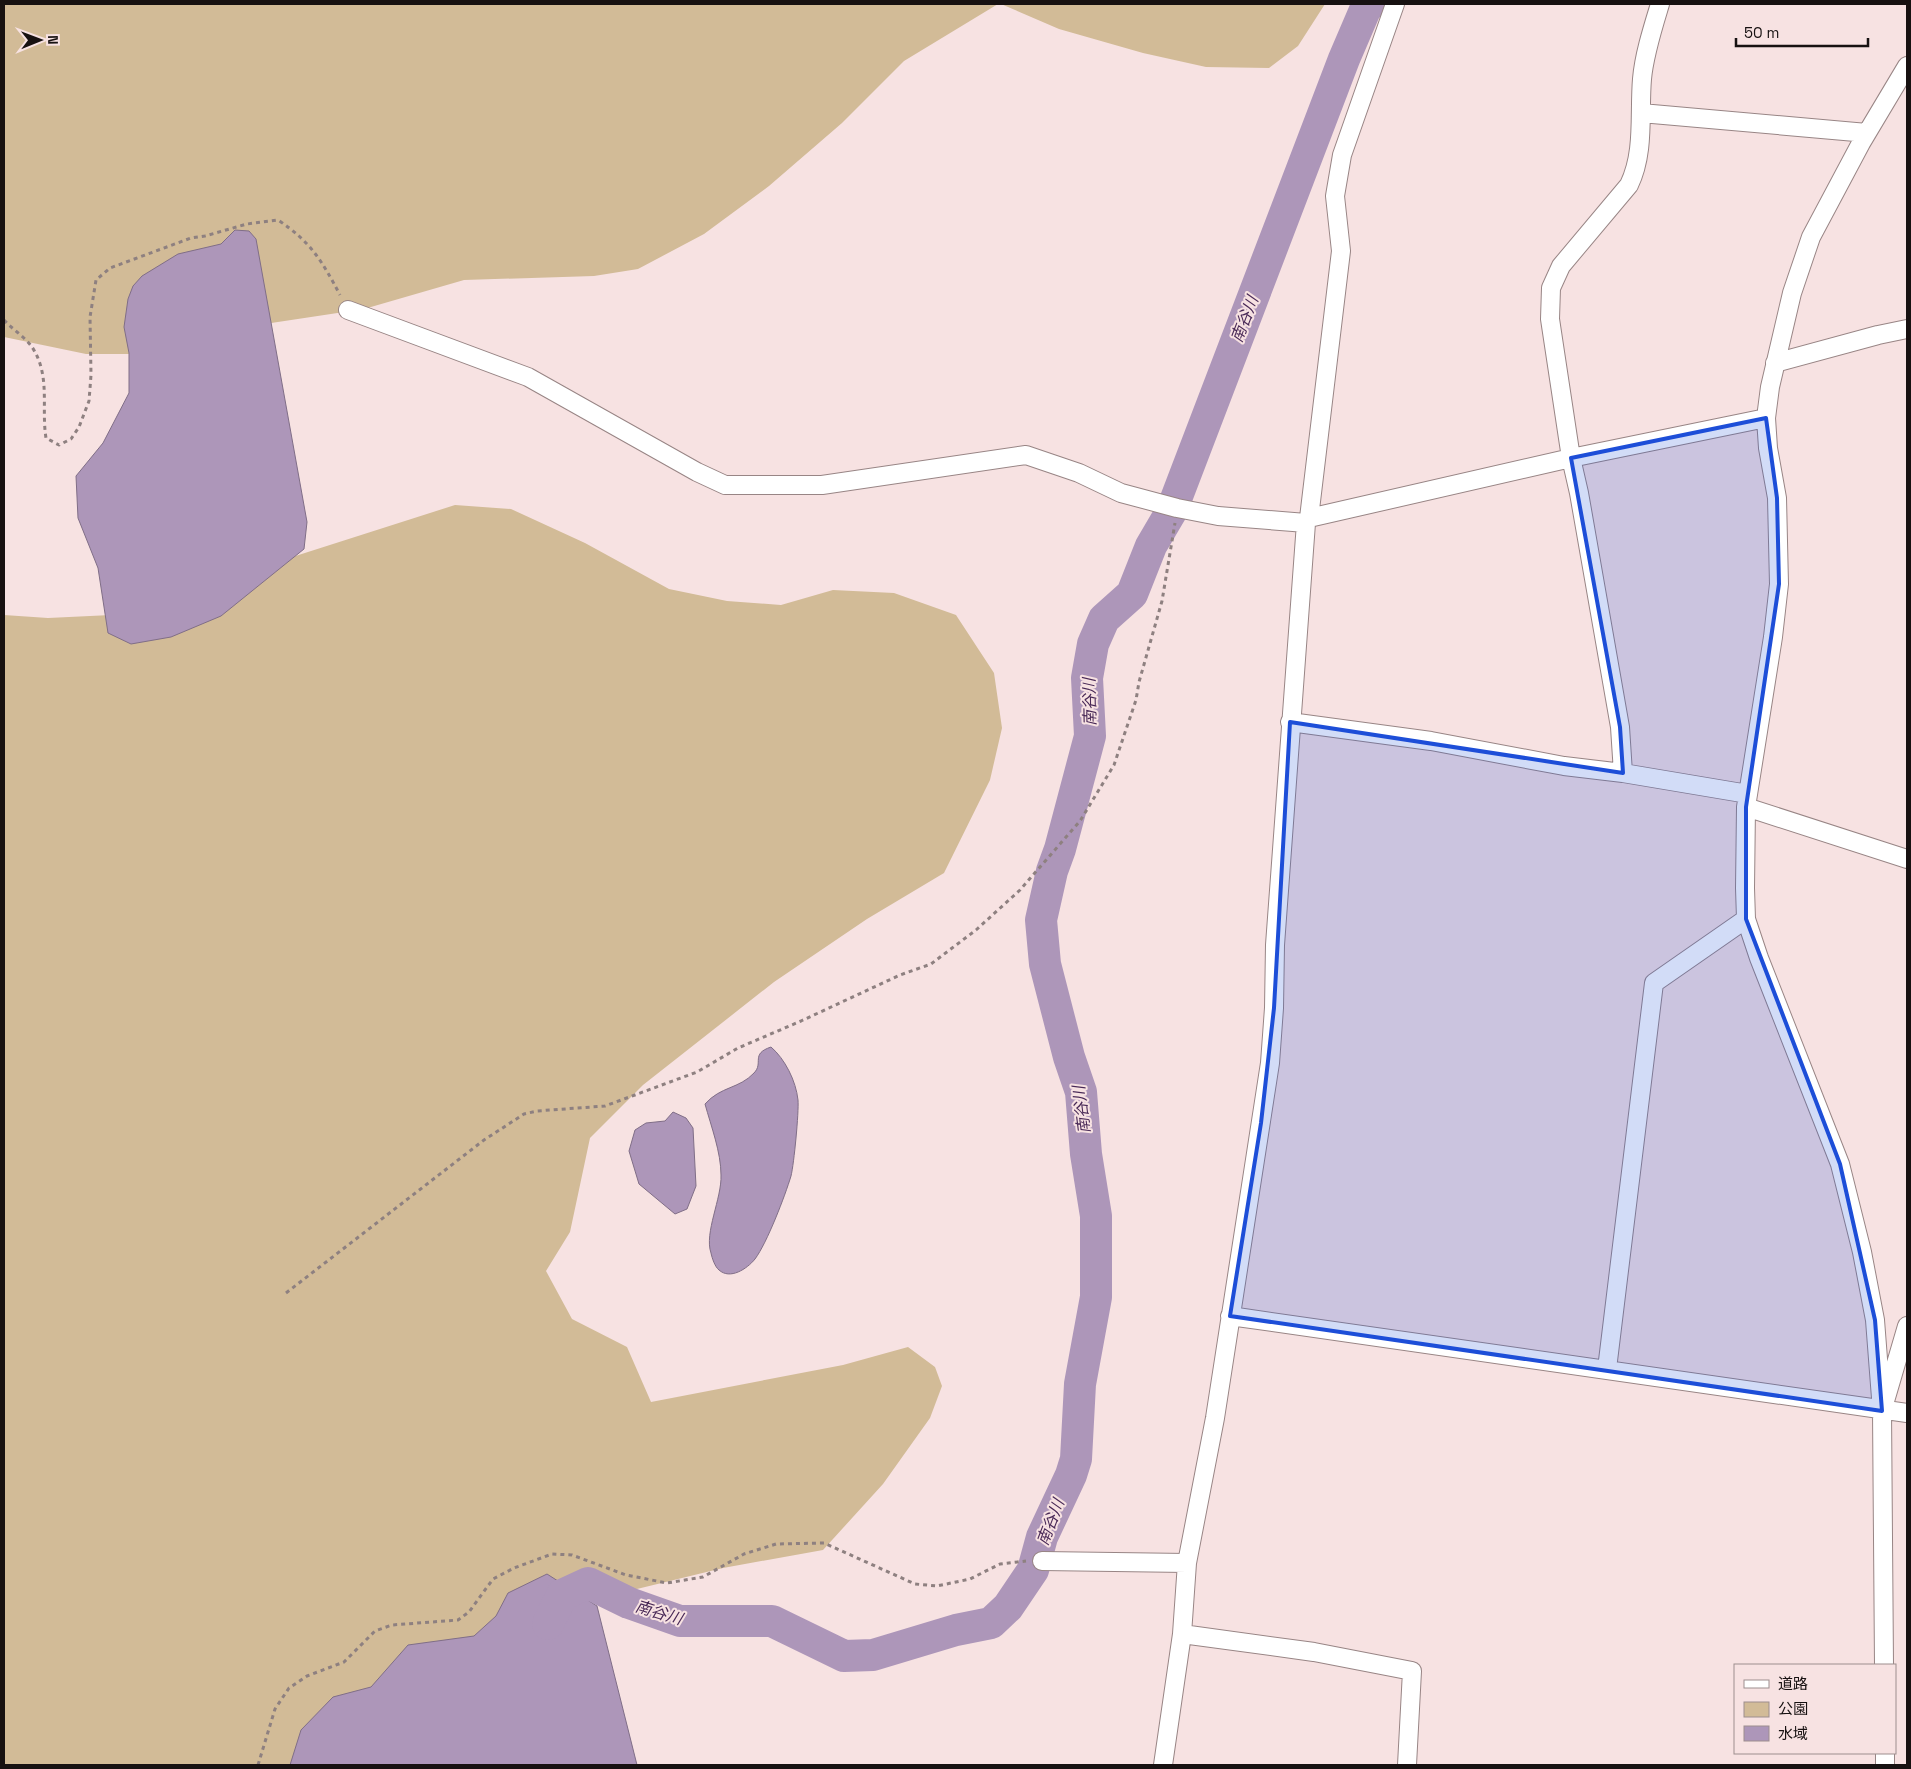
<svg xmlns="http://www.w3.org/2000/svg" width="1911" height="1769" viewBox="0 0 1911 1769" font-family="'Space Grotesk','Noto Sans JP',sans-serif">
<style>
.green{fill:#d2bb97}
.water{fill:#ad96b9;stroke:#806e87}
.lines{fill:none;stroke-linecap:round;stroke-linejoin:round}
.river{stroke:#ad96b9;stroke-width:32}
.minor-casing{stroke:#988585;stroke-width:20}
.path{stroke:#8e8080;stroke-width:3;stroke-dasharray:4 4;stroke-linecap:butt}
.minor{stroke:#fff;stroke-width:18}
.marked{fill:#1d4ed8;fill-opacity:0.2;stroke:#1d4ed8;stroke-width:4;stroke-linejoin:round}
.labels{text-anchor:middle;stroke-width:4;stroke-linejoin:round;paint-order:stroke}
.water-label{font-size:16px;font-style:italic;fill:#482856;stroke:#f7e2e2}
</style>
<rect width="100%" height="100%" fill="#f7e2e2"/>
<path class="green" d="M4 4H998L904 61 842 123 769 186 704 234 638 269 594 276 464 280 364 309 258 325 162 354H86L4 337Z
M1001 4H1325L1298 46 1269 68 1206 67 1143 53 1059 29Z
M455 505 511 509 585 543 669 589 727 601 781 605 833 590 894 593 956 615 994 673 1002 728 990 780 944 873 867 919 774 982 643 1085 590 1138 570 1232 546 1271 572 1319 627 1347 651 1402 843 1365 908 1347 935 1367 942 1386 930 1418 883 1484 823 1550 723 1568 555 1609 342 1765H4V615L48 618 111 615Z"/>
<path class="water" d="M235 230 249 231 256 239 307 522 304 549 221 616 171 637 131 644 108 633 98 568 78 518 76 476 103 443 129 393V353L124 327 128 299 133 286 142 276 178 254 221 244Z
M771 1047C785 1059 796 1081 798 1100 799 1112 794 1164 791 1176 785 1196 767 1243 755 1259 747 1269 730 1280 719 1270 715 1267 712 1258 711 1253 704 1233 722 1198 721 1175 721 1152 711 1126 705 1104 721 1086 739 1089 754 1073 764 1063 750 1054 771 1047Z
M673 1112 686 1118 693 1128 696 1186 687 1209 675 1214 639 1184 629 1151 635 1130 646 1123 665 1121Z
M547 1574 597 1606 637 1765H290L301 1730 333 1697 371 1687 408 1645 474 1636 496 1616 508 1593Z"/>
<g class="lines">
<path class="river" d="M548 1624 562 1595 588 1583 629 1603 680 1621H772L844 1656 873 1655 956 1630 991 1623 1008 1607 1033 1570 1042 1537 1071 1475 1076 1459 1080 1384 1096 1297V1216L1086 1154 1081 1092 1069 1057 1045 964 1041 920 1052 871 1060 849 1090 736 1087 678 1093 644 1104 619 1132 594 1151 546 1171 512 1344 59 1365 10 1370 4"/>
<defs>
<path id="minor" d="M1395 4 1342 155 1335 196 1341 251 1309 518 1571 458 1766 418
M1641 113 1867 133
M348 310 528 377 697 472 725 485H822L1026 455 1079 473 1121 493 1177 508 1218 516 1306 523 1275 945 1274 1008 1270 1063 1215 1418 1187 1563 1182 1634 1163 1765
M1775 363 1878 335 1907 329
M1290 722 1431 741 1564 766 1623 773 1748 794
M1623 773 1620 727 1579 493 1571 458 1550 319 1551 288 1561 266 1629 185C1645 152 1639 114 1642 79 1644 55 1653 27 1660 4
M1746 807 1907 859
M1230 1316 1907 1413
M1607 1369 1654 983 1746 919
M1885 1401 1907 1326
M1042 1561 1187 1563
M1182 1634 1314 1652 1412 1671 1407 1765
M1884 1665 1882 1411 1875 1320 1862 1252 1840 1164 1759 958 1746 919 1745 888 1746 807 1773 637 1779 584 1777 498 1768 448 1766 418 1770 387 1792 293 1811 237 1861 143 1907 66
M1885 1753V1765"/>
</defs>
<use href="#minor" class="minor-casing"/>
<path class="path" d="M4 320C12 329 25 337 32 347 51 376 41 407 46 438L59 445 71 439 79 427 89 401 91 375 90 317 96 280 110 268 191 238 205 236 247 224 278 220C311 242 322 261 340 295
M286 1293 484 1140 524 1114 537 1111 605 1106 697 1072 738 1048 801 1021 900 975 931 964 976 930 1020 890 1080 821 1114 765 1136 700 1139 682 1162 601 1175 523
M258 1765 275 1709 289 1688 307 1676 344 1662 375 1631 392 1625 458 1620 469 1612 493 1579 514 1568 552 1554 572 1555 626 1575 667 1583 703 1577 744 1554 776 1544 824 1543 915 1584 937 1586 970 1579 1000 1564 1026 1561"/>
<use href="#minor" class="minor"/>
</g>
<path class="marked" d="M1766 418 1777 498 1779 584 1746 807V919L1840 1164 1875 1320 1882 1411 1230 1316 1261 1123 1274 1008 1290 722 1623 773 1620 727 1571 458Z"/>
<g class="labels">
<g class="water-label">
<text transform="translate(1244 319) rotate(-69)" y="6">南谷川</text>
<text transform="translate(1089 702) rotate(-91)" y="6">南谷川</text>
<text transform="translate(1081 1110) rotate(-97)" y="6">南谷川</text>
<text transform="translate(1050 1522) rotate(-69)" y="6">南谷川</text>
<text transform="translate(659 1612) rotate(17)" y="6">南谷川</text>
</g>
</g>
<rect width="1911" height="1769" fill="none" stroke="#171111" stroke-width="10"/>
<rect x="1734" y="1664" width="162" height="90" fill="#f7e2e2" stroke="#9d8e8e"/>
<rect x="1744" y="1680" width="25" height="8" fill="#ffffff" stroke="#9d8e8e"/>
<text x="1778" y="1689" font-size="15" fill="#171111">道路</text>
<rect x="1744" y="1702" width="25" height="15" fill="#d2bb97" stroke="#9d8e8e"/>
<text x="1778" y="1714" font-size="15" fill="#171111">公園</text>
<rect x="1744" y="1726" width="25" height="15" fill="#ad96b9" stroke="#9d8e8e"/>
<text x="1778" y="1739" font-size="15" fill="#171111">水域</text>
<g transform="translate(40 40) rotate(89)" stroke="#f7e2e2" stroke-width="4" paint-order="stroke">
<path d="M0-4L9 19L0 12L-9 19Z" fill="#171111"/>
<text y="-8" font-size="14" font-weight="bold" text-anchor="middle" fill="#171111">N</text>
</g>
<path d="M1736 38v8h132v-8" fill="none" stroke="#171111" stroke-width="2.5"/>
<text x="1744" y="38" font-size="15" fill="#171111" stroke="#f7e2e2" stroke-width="4" paint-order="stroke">50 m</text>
</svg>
